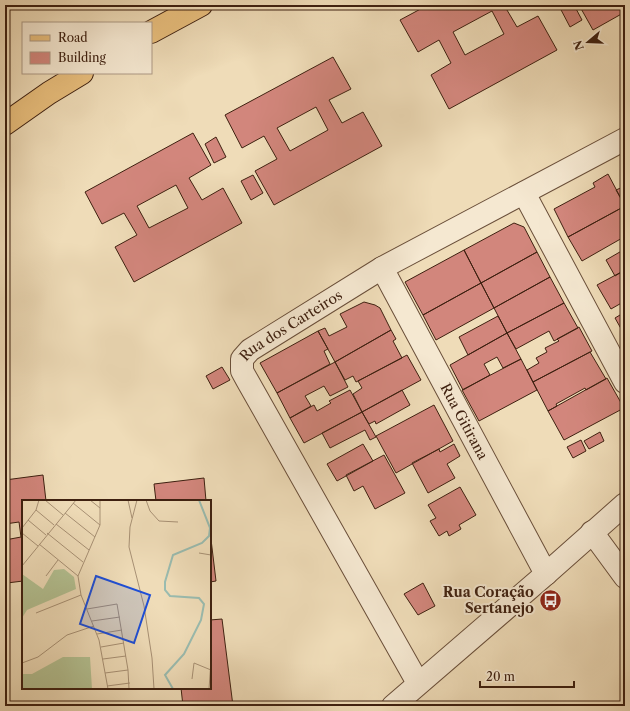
<svg xmlns="http://www.w3.org/2000/svg" width="630" height="711" viewBox="0 0 630 711" font-family="'Libre Caslon Text',serif">
<style>
.building{fill:#d2867c;stroke:#3e2010;fill-rule:evenodd}
.lines{fill:none;stroke-linecap:round;stroke-linejoin:round}
.minor-casing{stroke:#6a4f3a;stroke-width:24}
.tertiary-casing{stroke:#6a4f3a;stroke-width:24}
.primary-casing{stroke:#3e2010;stroke-width:24}
.minor{stroke:#f5e8d1;stroke-width:22}
.tertiary{stroke:#f5e8d1;stroke-width:22}
.primary{stroke:#e8be7c;stroke-width:22}
.labels{text-anchor:middle;stroke-width:4;stroke-linejoin:round;paint-order:stroke}
.street-label{font-size:14px;fill:#3e2010;stroke:#f5e8d1}
.poi-label{font-size:14px;font-weight:bold;fill:#3e2010;stroke:#f5e8d1;text-anchor:end}
.inset-river{fill:none;stroke:#9abcb0;stroke-width:2}
.inset-road{fill:none;stroke:#a89175;stroke-width:1}
.view{fill:#1d4ed8;fill-opacity:0.15;stroke:#1d4ed8;stroke-width:2}
.inset-edge{fill:none;stroke:#3e2010;stroke-width:2}
</style>
<rect width="100%" height="100%" fill="#efdcb8"/>
<filter id="stains"><feTurbulence type="fractalNoise" baseFrequency=".005" numOctaves="4"/><feColorMatrix values="0 0 0 0 .2 0 0 0 0 .09 0 0 0 0 .02 0 0 0 .5 -.17"/></filter>
<radialGradient id="worn" r=".72"><stop offset=".6" stop-color="#630" stop-opacity="0"/><stop offset="1" stop-color="#630" stop-opacity=".3"/></radialGradient>
<path class="building" d="M428 5H504L517 27 538 16 557 50 449 109 431 75 451 63 439 40 418 52 400 20ZM492 11 504 34 465 55 453 32Z
M561 5H574L582 20 570 27 559 6Z
M579 5H625V12L593 30Z
M333 57 351 89 329 100 342 123 363 112 382 146 274 205 255 171 277 159 264 136 242 148 225 115ZM316 107 328 130 290 151 277 128Z
M193 133 211 165 189 178 202 200 223 188 242 223 134 282 115 247 137 235 124 213 102 224 85 192ZM176 185 188 208 149 228 137 206Z
M216 137 226 157 214 163 205 144Z
M608 174 625 206 568 237 554 209 595 187 593 183Z
M253 175 263 193 251 200 241 181Z
M625 186V206L616 190Z
M625 206V227L621 230 624 237 582 261 568 237Z
M514 223 524 227 537 252 481 283 464 250Z
M625 249V270L615 276 606 260Z
M464 250 481 283 423 315 405 282Z
M537 252 550 277 494 308 481 283Z
M625 270V301L611 309 597 285Z
M550 277 564 303 507 333 494 308Z
M481 283 494 308 436 340 423 315Z
M364 302 375 305 380 308 391 330 335 362 318 331 325 328 329 336 347 327 340 314Z
M564 303 578 328 554 341 549 331 516 349 507 333Z
M625 312V334H624L615 318Z
M498 316 507 333 468 355 459 337Z
M579 327 592 351 533 382 527 370 539 363 536 358 547 352 545 348 559 341 557 339Z
M391 330 396 339 393 341 402 358 356 382 353 376 345 380 335 362Z
M318 331 328 349 324 351 330 364 277 393 260 363Z
M507 333 521 359 503 368 497 357 484 364 490 375 463 390 450 365Z
M590 352 606 379 586 390 585 388 556 404 557 406 548 411 533 382Z
M407 355 421 380 362 412 353 394 362 388 358 381Z
M521 359 537 390 479 421 462 390Z
M335 362 348 387 330 396 324 386 305 396 311 406 290 418 277 393Z
M222 367 230 380 213 389 206 376Z
M607 378 624 408 564 440 548 411Z
M350 390 362 412 304 443 290 418 314 405 317 411 331 403 329 401Z
M402 390 410 405 376 424 375 421 369 424 362 412Z
M434 405 453 441 396 473 376 436Z
M362 412 376 437 370 440 365 430 330 448 322 433Z
M600 432 604 441 589 449 584 441Z
M581 440 586 451 573 458 567 447Z
M363 444 373 461 337 481 327 464Z
M454 444 460 456 447 464 455 478 428 493 412 463 439 449 440 452Z
M384 455 405 493 375 509 363 486 354 491 346 475Z
M43 475 46 501H23V581L7 583 5 570V540L21 537 19 522 5 524V480Z
M204 478 206 501H156L154 484Z
M460 487 476 515 459 525 461 529 449 536 447 531 439 536 430 521 436 518 428 505Z
M210 531 216 581 210 582Z
M423 583 435 606 418 615 404 594Z
M222 619 233 706H183L181 688H210V620Z"/>
<g class="lines">
<defs>
<g id="minor">
<path d="M524 193 625 382"/>
<path id="s1" d="M382 268 546 574"/>
<path d="M592 532 625 577"/>
<path id="s2" d="M418 683 247 380 242 371V359L250 350 382 268 625 139"/>
</g>
<path id="tertiary" d="M393 706 546 574 625 504"/>
<path id="primary" d="M151 32 201 5
M5 124 49 93 82 73"/>
</defs>
<use href="#minor" class="minor-casing"/>
<use href="#tertiary" class="tertiary-casing"/>
<use href="#primary" class="primary-casing"/>
<use href="#minor" class="minor"/>
<use href="#tertiary" class="tertiary"/>
<use href="#primary" class="primary"/>
</g>
<defs>
<symbol id="bus-disc" viewBox="-11 -11 22 22"><circle r="9.5" fill="#8f2418" stroke="#f5e8d1"/><path d="M-5-6H5V4H4V6H2V4H-2V6H-4V4H-5ZM-3.5-4V0h7V-4ZM-3.5 1.2v1.5H-2V1.2ZM2 1.2v1.5H3.5V1.2Z" fill="#fff"/></symbol>
</defs>
<g fill-rule="evenodd">
<use href="#bus-disc" x="538" y="588" width="25" height="25"/>
</g>
<g class="labels">
<g class="street-label">
<text dy="5" stroke="none"><textPath href="#s2" startOffset="430">Rua dos Carteiros</textPath></text>
<text dy="5" stroke="none"><textPath href="#s1" startOffset="174">Rua Gitirana</textPath></text>
</g>
<g class="poi-label">
<text x="534" y="597">Rua Coração<tspan x="534" dy="16">Sertanejo</tspan></text>
</g>
</g>
<g transform="translate(22 500)">
<rect width="189" height="189" fill="#efdcb8"/>
<path d="M42 69 52 77 54 89 5 110 0 118V74L21 89 32 70ZM41 157H68L70 189H0V174H10Z" fill="#b4c293"/>
<path class="inset-river" d="M151 189 143 175 162 154 179 120 182 104 177 98 148 96 143 90V82L151 55 180 43 187 36 188 28 177 0"/>
<path class="inset-road" d="M23 0 41 15M68 0 78 8M78 0V25L56 76 59 95 77 140 86 189M106 0 110 18M115 0 108 27 107 47 122 106 130 158 132 189M124 0 128 11 137 21 156 22M51 3 78 25M14 10 32 25M43 13 73 37M6 20 24 35M34 24 67 50M0 28 14 10 17 0M0 33 16 46M25 33 61 62M17 44 56 76M177 53 189 55M0 66 54 0M24 76 36 60M65 109 95 104 106 170 107 189M14 113 59 95M70 121 98 117M75 134 100 130M79 147 102 143M81 159 104 156M0 163 16 157 45 135 72 126M83 173 106 170M170 179 172 163 189 170M85 186 108 183M187 189 189 161"/>
<path class="view" d="M74 76 128 95 112 143 58 124Z"/>
<rect width="189" height="189" class="inset-edge"/>
</g>
<rect width="630" height="711" fill="none" stroke="#efdcb8" stroke-width="20"/>
<rect x="6" y="6" width="618" height="699" fill="none" stroke="#3e2010" stroke-width="2"/>
<rect x="10" y="10" width="610" height="691" fill="none" stroke="#3e2010"/>
<rect x="22" y="22" width="130" height="52" fill="#f5e8d1" stroke="#ac9884"/>
<rect x="30" y="35" width="20" height="6" fill="#e8be7c" stroke="#ac9884"/>
<text x="58" y="42" font-size="12" fill="#3e2010">Road</text>
<rect x="30" y="52" width="20" height="12" fill="#d2867c" stroke="#ac9884"/>
<text x="58" y="62" font-size="12" fill="#3e2010">Building</text>
<g transform="translate(588 42) rotate(251)" stroke="#f5e8d1" stroke-width="3" paint-order="stroke">
<path d="M0-3L7 15L0 10L-7 15Z" fill="#3e2010"/>
<text y="-6" font-size="11" font-weight="bold" text-anchor="middle" fill="#3e2010">N</text>
</g>
<path d="M480 681v6h94v-6" fill="none" stroke="#3e2010" stroke-width="2"/>
<text x="486" y="681" font-size="12" fill="#3e2010" stroke="#f5e8d1" stroke-width="3" paint-order="stroke">20 m</text>
<rect width="100%" height="100%" filter="url(#stains)"/>
<rect width="100%" height="100%" fill="url(#worn)"/>
</svg>
